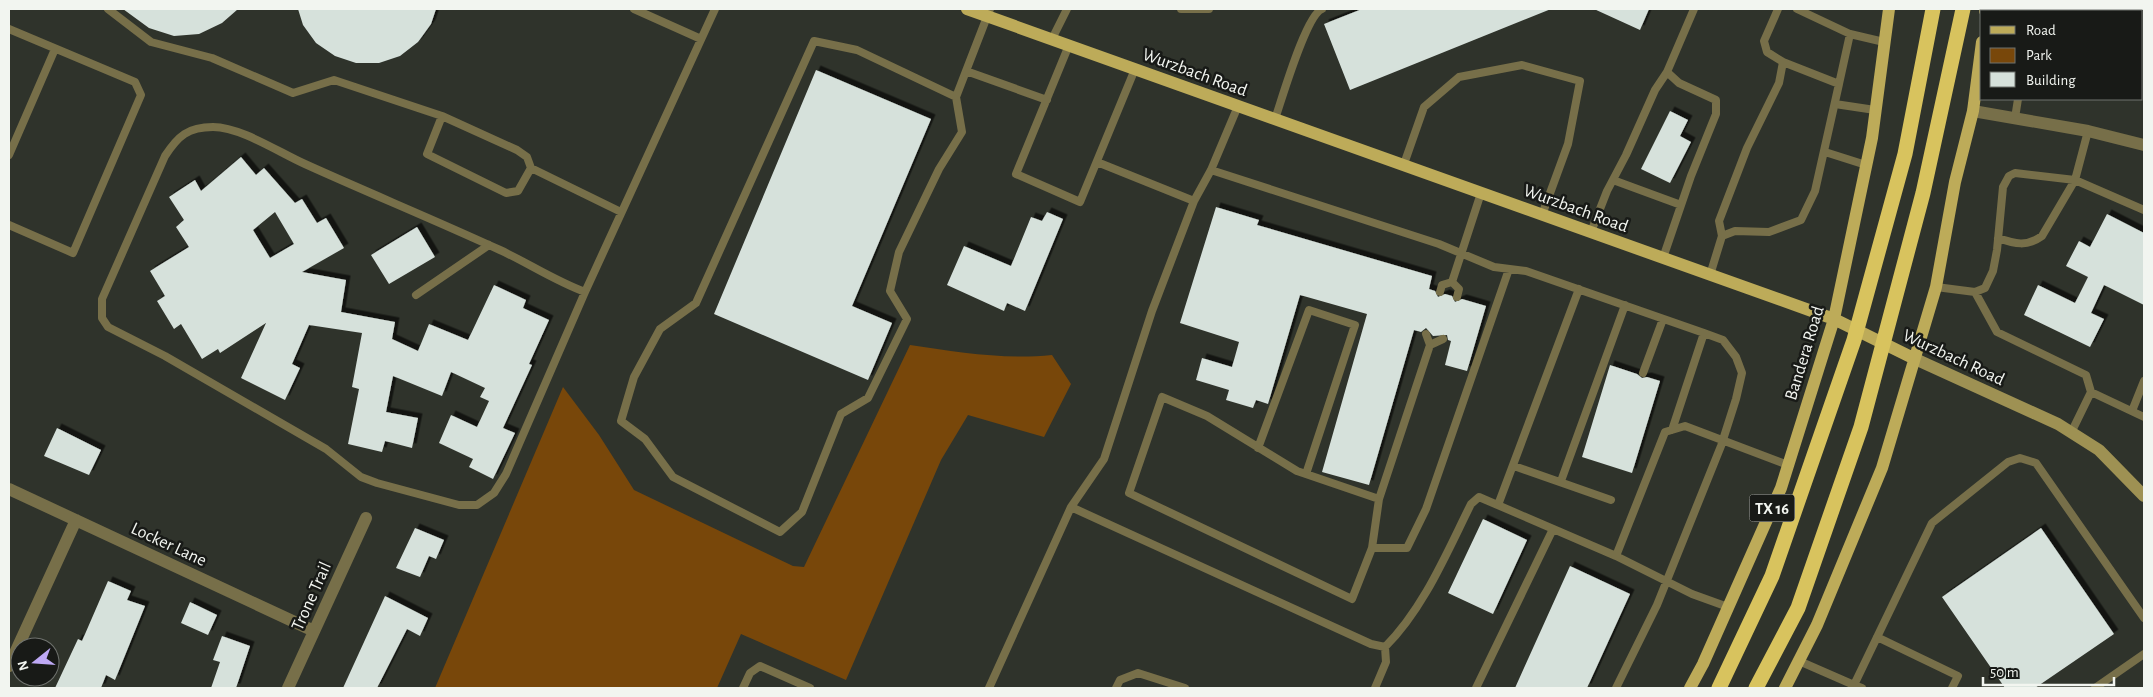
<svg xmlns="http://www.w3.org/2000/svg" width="2153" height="697" viewBox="0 0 2153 697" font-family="'Alegreya Sans',sans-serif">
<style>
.green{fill:#78470a}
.building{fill:#d6e1db;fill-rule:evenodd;filter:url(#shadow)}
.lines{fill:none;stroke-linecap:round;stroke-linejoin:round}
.lane{stroke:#776f49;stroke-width:8}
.street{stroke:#776f49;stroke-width:12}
.secondary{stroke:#9e9153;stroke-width:12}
.primary{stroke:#bdab59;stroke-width:12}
.highway{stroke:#d8c35e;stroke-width:15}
.labels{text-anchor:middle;stroke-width:5;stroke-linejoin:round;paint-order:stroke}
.shield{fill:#181a17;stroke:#b1b3af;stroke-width:1}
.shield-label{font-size:16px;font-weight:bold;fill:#f2f5f0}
.street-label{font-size:18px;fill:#f2f5f0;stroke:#181a17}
</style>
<defs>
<filter id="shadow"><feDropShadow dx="4.5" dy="-4.5" stdDeviation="0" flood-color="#0009"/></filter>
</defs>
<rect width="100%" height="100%" fill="#2f332b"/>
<path class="green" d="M910 345C958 352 1004 360 1052 355L1071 384 1044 437 968 415 941 460 846 680 741 634 717 688H435L563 387 599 435 634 490 793 566 804 567Z"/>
<path class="building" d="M123 9H238L222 23 199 34 174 36 149 28Z
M298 9H436L431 24 418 42 400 56 379 63H356L335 56 316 43 303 25Z
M1362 9H1551L1350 90 1324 24Z
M1594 9H1649L1640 30Z
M816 70 931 119 852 306 892 323 868 380 714 314Z
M1670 111 1688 120 1680 136 1691 142 1670 183 1641 169Z
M241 157 256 175 264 168 295 203 302 199 317 223 326 218 344 248 302 272 346 280 341 312 395 322 392 339 418 351 429 324 468 340 494 285 526 300 523 308 549 320 529 364 532 365 503 428 515 433 493 479 469 467 473 459 439 443 451 415 477 427 489 401 480 397 485 388 451 372 442 396 393 376 386 412 418 418 412 448 385 441 382 452 348 444 359 389 352 387 362 333 309 325 292 364 300 368 285 400 241 378 266 323 220 353 218 349 202 359 181 324 174 329 157 301 165 296 150 271 189 247 176 227 184 220 169 197 195 180 201 191ZM275 212 294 244 270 258 253 230Z
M1216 207 1259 220 1257 225 1432 276 1429 289 1435 291 1438 297 1445 294 1452 296 1455 302 1462 299 1486 306 1467 371 1445 365 1451 341 1448 340 1447 335 1433 336 1426 328 1421 332 1414 330 1369 485 1322 472 1367 314 1300 295 1268 404 1256 400 1253 408 1226 400 1229 390 1196 380 1202 358 1232 367 1239 342 1180 323Z
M1047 212 1063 219 1025 311 1007 303 1004 311 947 285 964 246 1011 266 1031 217 1042 221Z
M2107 214 2144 233V305L2104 285 2091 313 2104 319 2090 347 2024 315 2038 285 2075 303 2088 277 2066 266 2079 241 2090 247Z
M417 227 435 257 389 284 371 255Z
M1610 365 1637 374 1642 378 1647 377 1660 381 1632 473 1582 457Z
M57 428 101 450 89 475 44 456Z
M1483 519 1527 540 1493 614 1448 593Z
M415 528 444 540 436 559 429 556 420 577 396 568Z
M2041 528 2114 634 2035 688H2005L1942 597Z
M1570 566 1630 594 1587 688H1515Z
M108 581 131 591 127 600 145 606 115 680 106 675 101 688H55L78 639 82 641Z
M385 596 428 618 420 636 407 629 377 688H343Z
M190 602 217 615 208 635 181 623Z
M222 636 250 646 236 688H211L220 662 213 660Z"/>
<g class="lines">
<path class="lane" d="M108 9 151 42 212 58 293 93 334 80 442 116
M634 9 701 39
M990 9 966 71 1047 100
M1181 9H1209
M1778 9 1764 41 1767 52 1783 62 1839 84 1850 34
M1797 9 1850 34 1884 42
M2099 9 2101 11
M2027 11V9
M9 29 135 82 141 95 73 253 9 225
M1052 39 1067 9
M1069 45 1016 174 1080 202 1135 69
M956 97 962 132 939 169 899 252 890 291 907 319 868 398 841 414 802 512 780 532 673 477 645 439 621 421 634 377 660 329 696 303 814 41 857 50 956 97 966 71
M1835 104 1875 110
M2015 118 2018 99
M1275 119C1282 99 1306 15 1322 9
M2088 131 2075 180 2144 210
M1825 152 1866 165
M9 155 55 49
M1097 162 1194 201
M1404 164 1424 107 1459 77 1522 65 1580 81 1568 144 1542 215
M531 168 518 191 506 193 427 154 442 116 517 150 527 157 531 168 621 212
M1211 170 1439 244 1494 267 1526 271 1704 333 1723 340 1736 357 1742 373 1736 399 1721 446 1657 605 1616 688
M1613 180 1681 205
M1591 232 1607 191 1626 155 1655 90 1667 72
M1722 236 1719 221 1747 148 1779 83 1783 62
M1663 258 1691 176 1716 114V100L1679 83 1667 72 1694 9
M1710 275 1722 236 1735 231 1769 232 1801 220 1815 191 1839 84
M1452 282 1481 193
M1452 282 1459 289 1457 297
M1936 287 1975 292 1985 288 1993 271 1997 250 2003 187 2009 176 2015 173 2075 180 2042 236C2027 247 2015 244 1998 238
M585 292C555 281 528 263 500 250 435 220 369 193 305 164 280 153 241 127 213 127 188 127 178 136 165 156L102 299V318L108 327 165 356 326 449 361 477 377 483 459 505H477L494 493 506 474 585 292 715 9
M1440 292 1442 285 1452 282
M1975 292 1997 332 2086 375 2091 392
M416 295 489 245
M1426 334 1430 345 1379 499 1297 471 1207 416 1162 397 1129 493 1352 599 1372 548H1407L1426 509 1509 269
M1430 345 1443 339
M1643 373 1663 319
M2132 411 2144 381
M1672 430 1704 333
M2071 433 2091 392 2144 417
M1258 448 1309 310 1355 325 1306 474
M1514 466 1611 500
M1561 481 1625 305
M1498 505 1579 289
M1071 507 1371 644 1385 647C1424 608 1447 552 1471 504L1479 497 1616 556 1692 594 1728 607
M1372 548 1379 499
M1616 556 1665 432 1685 426 1788 465
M1877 637 1958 676 1952 688
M1799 661 1854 685
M743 688 750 673 760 666 810 688
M989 688 1071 507 1104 459 1152 311 1194 201 1211 170 1238 106
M1116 688 1120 680 1138 673 1185 688
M1375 688 1386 662 1385 647
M1476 688 1553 529
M1862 688 1854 685 1932 523 2008 462 2020 458 2036 463 2144 618
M2095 688 2144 654"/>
<path class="street" d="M1973 111 2088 131 2144 145
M9 489 314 631
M9 666 76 520
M288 688 366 518"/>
<path class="secondary" d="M1913 358 2058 424 2099 450 2144 496"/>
<path class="primary" d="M967 9 1834 319 1913 358
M1985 11 1986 9
M1690 688 1703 664 1781 488 1834 319 1872 138 1889 9
M1785 688 1817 625 1882 468 1936 287 1955 182 1973 111 1982 42"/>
<path class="highway" d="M1719 688 1772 576 1854 340 1905 154 1933 9
M1756 688 1798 608 1861 427 1923 193 1963 9"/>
</g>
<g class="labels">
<rect class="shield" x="1749.5" y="494.5" width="45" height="27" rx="4"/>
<g class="shield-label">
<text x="1772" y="514">TX 16</text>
</g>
<g class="street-label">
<text transform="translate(1195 72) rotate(20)" y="6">Wurzbach Road</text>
<text transform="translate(1576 208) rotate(20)" y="6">Wurzbach Road</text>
<text transform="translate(1804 353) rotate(-73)" y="6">Bandera Road</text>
<text transform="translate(1954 357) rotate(25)" y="6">Wurzbach Road</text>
<text transform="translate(169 544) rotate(25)" y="6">Locker Lane</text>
<text transform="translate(311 596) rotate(-66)" y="6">Trone Trail</text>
</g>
</g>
<rect width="2153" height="697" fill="none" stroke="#f2f5f0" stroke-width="20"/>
<rect x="1980" y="10" width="162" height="90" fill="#181a17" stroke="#6f726e"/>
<rect x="1990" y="26" width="25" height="8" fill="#bdab59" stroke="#6f726e"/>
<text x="2026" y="35" font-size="15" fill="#f2f5f0">Road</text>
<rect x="1990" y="48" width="25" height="15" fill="#78470a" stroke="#6f726e"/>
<text x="2026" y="60" font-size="15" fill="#f2f5f0">Park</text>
<rect x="1990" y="72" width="25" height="15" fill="#d6e1db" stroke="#6f726e"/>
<text x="2026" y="85" font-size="15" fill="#f2f5f0">Building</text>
<g transform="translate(35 662) rotate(253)"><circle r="24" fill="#181a17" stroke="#6f726e"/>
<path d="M0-4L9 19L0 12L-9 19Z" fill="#bea9f5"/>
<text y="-8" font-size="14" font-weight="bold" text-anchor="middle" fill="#f2f5f0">N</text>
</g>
<path d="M1983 677v8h131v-8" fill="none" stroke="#f2f5f0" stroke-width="2.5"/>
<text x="1990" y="677" font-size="15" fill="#f2f5f0" stroke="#181a17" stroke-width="4" paint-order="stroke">50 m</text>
</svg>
